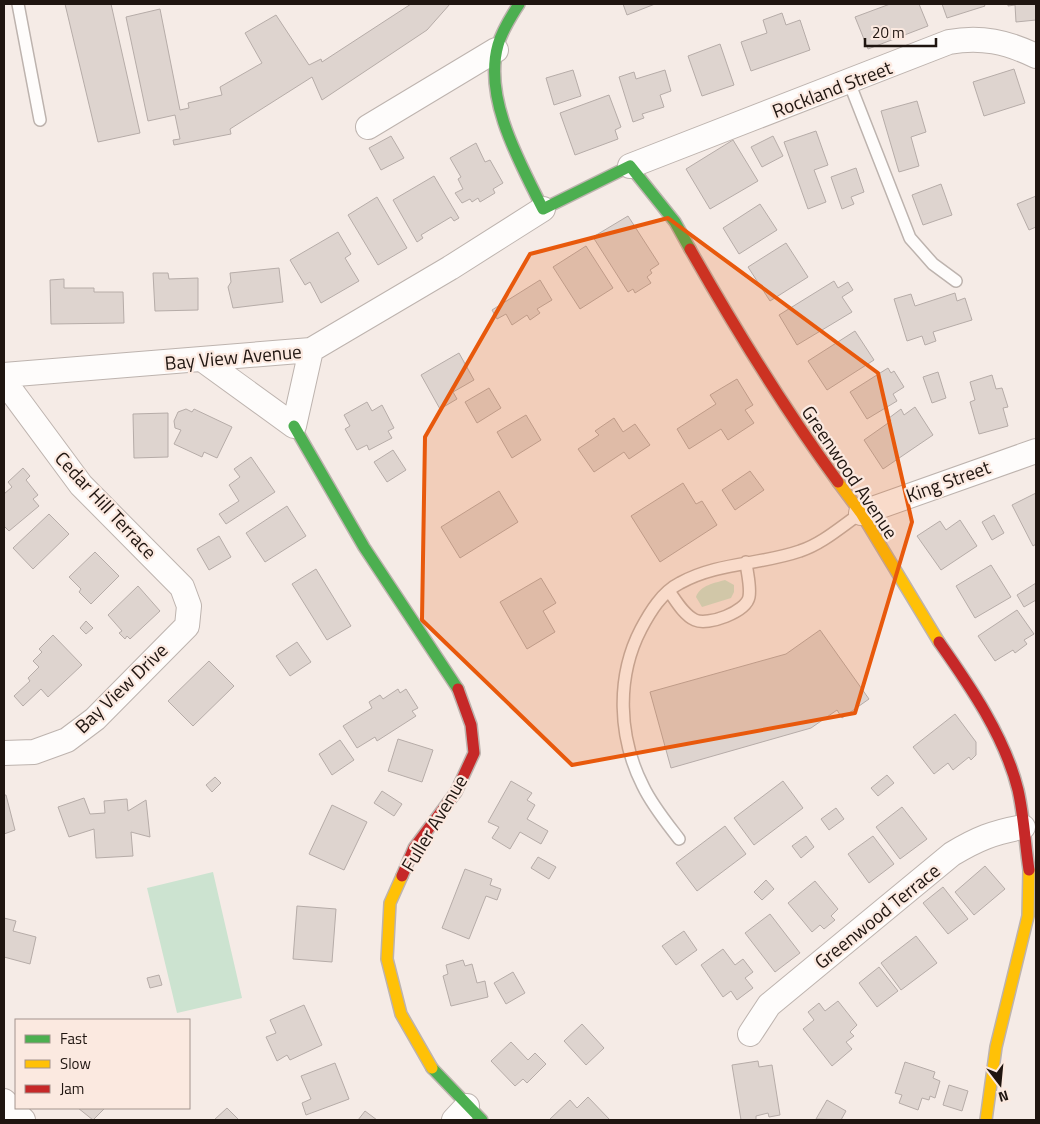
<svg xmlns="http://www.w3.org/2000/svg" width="1040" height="1124" viewBox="0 0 1040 1124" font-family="'Titillium Web',sans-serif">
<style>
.green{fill:#cce3d0}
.building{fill:#ded4cf;stroke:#b6aca8}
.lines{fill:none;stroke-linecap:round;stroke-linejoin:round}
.lane-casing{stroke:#bdb3ae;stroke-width:14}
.street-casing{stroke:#bdb3ae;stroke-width:26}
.fast-casing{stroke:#bdb3ae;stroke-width:14}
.slow-casing{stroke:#bdb3ae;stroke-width:14}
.jam-casing{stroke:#bdb3ae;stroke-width:14}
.lane{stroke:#fefcfb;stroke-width:11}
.street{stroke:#fefcfb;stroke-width:24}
.fast{stroke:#4caf50;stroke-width:11}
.slow{stroke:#ffc107;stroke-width:11}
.jam{stroke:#c62828;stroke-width:11}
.marked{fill:#e8590c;fill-opacity:0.2;stroke:#e8590c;stroke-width:4;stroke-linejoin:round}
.labels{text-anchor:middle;stroke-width:4.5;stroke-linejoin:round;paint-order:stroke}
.street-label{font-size:19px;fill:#1f1510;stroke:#fbe9e0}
</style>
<rect width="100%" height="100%" fill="#f5ebe6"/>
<path class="green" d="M725 580 734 585V592L731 598 702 607 696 597C700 585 715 583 725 580Z
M213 872 242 998 177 1013 147 888Z"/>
<path class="building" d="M65 4H111L140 133 98 142Z
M411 4H450L427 30 322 100 312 77 230 129 231 134 174 145 173 140 180 139 175 115 148 121 126 17 160 9 180 110 189 108 188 103 222 95 220 87 262 63 245 33 276 15 309 65 321 59 322 62Z
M623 4H655L627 15Z
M890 4H919L928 26 868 49 855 17Z
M942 4H984L985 6 947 18Z
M1008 4H1036V20L1016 22 1015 5 1008 6Z
M782 13 786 25 800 20 810 50 751 71 741 42 767 33 763 20Z
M720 44 734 85 702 96 688 56Z
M1014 69 1025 103 984 116 973 82Z
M573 70 581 96 554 105 546 78Z
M665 70 671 91 660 95 664 107 642 114 644 118 633 122 619 77 634 72 636 79Z
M609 95 621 127 615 130 618 139 575 155 560 113Z
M917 101 926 132 911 137 919 166 899 172 881 111Z
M816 131 828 165 814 170 826 202 808 209 784 142Z
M391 136 404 158 381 170 369 148Z
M773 136 783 156 762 167 751 147Z
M733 140 758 181 710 209 686 169Z
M476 143 485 162 490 160 503 183 493 189 495 193 480 202 478 198 472 202 470 199 462 203 455 193 463 189 458 179 461 177 450 158Z
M856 168 864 192 851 197 854 204 842 209 831 177Z
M434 176 459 218 454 221 451 217 421 235 423 238 417 242 393 200Z
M941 184 952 215 923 225 912 195Z
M1036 196V227L1029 230 1017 204Z
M377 197 407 248 378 265 348 215Z
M760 204 777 230 739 254 723 228Z
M628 216 659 264 650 270 652 273 647 277 651 283 635 293 633 289 628 292 593 237Z
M338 232 351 254 345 258 359 281 321 303 310 282 305 285 290 260Z
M786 243 808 277 770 301 748 267Z
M586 246 613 288 580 309 553 267Z
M279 268 283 302 233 308 228 287 231 282 230 273Z
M153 273H168L169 279 198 278V310L155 311Z
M64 279V288H94V292H123L124 323 51 324 50 280Z
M540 280 552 300 537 309 540 313 530 320 527 315 512 325 506 314 497 319 492 310Z
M834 281 838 288 848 282 853 290 842 297 852 312 797 345 779 315Z
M955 293 957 301 965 298 972 320 933 332 936 341 925 345 922 336 907 341 894 299 911 294 915 306Z
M855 331 874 360 827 390 808 361Z
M459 353 474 380 453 392 457 399 440 409 421 375Z
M888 368 891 373 894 371 904 387 893 394 897 401 867 419 850 392Z
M938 372 946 398 932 403 923 377Z
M992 375 996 389 1002 388 1008 407 1003 408 1008 426 979 434 970 402 975 400 970 382Z
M737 379 753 405 745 410 754 423 728 440 721 429 689 449 677 429 716 404 710 395Z
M489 388 501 408 477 423 465 402Z
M367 402 372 411 382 405 394 428 388 431 392 438 369 450 367 445 357 450 345 429 350 426 344 415Z
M915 407 933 435 883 469 864 440 891 421 889 418 901 409 904 415Z
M186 409 192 412 194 409 232 427 217 458 204 452 202 457 174 444 181 430 175 428 174 421 178 412Z
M168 413V457L134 458 133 414Z
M526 415 541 440 512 458 497 432Z
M614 418 623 432 635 424 650 445 629 459 624 452 594 472 578 449 599 435 595 431Z
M393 450 406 470 387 482 374 462Z
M251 457 275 492 226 524 219 514 239 501 229 485 240 477 234 469Z
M23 468 30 476 26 480 38 495 33 499 39 506 9 531 4 526V494L12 487 8 482Z
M750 471 764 490 735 510 722 490Z
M683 483 696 504 702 501 717 525 660 562 631 516Z
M499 491 518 522 460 558 441 527Z
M1036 493V544L1033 546 1012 505Z
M287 506 306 536 265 562 246 533Z
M49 514 69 534 33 569 13 548Z
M994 515 1004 533 992 540 982 522Z
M960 520 977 546 941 570 917 536 940 521 946 530Z
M219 536 231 557 209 570 197 549Z
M95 552 119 576 91 604 79 592 81 589 69 577Z
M991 565 1011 597 975 618 956 586Z
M316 569 351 626 327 640 292 584Z
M541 578 556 603 543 611 555 632 527 649 500 602Z
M1036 583V600L1024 607 1017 595Z
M138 586 160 611 130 639 127 636 125 639 119 633 122 631 108 615Z
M1017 610 1034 634 1024 640 1027 644 1015 653 1013 650 995 661 978 636Z
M86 621 93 628 86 634 80 628Z
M820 630 869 699 842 718 837 710 811 728 671 768 650 692 786 654Z
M53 635 82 665 48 697 41 689 23 706 14 696 30 681 28 678 39 667 33 661 42 652 39 649Z
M297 642 311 662 290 676 276 656Z
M209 661 234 686 193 726 168 701Z
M398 689 400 693 406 689 418 708 412 711 416 716 377 741 375 737 357 748 343 726 372 708 369 702 380 695 383 699Z
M955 714 976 742V755L971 760 969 757 953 770 948 763 934 774 913 747Z
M398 739 433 750 422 782 388 771Z
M340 740 354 760 332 775 319 754Z
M887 775 894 783 878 796 871 788Z
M215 777 221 783 212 792 206 785Z
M511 781 532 793 527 800 535 805 527 819 548 831 541 844 520 832 510 849 492 838 499 827 488 822Z
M783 781 803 808 754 845 734 818Z
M382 791 402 804 394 816 374 803Z
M4 795H6L15 830 4 834Z
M84 798 90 814 105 813 104 801 127 799 128 811 146 800 150 837 131 832 133 856 96 858 94 829 69 837 58 807Z
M332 805 367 822 344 870 309 854Z
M902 807 927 839 900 859 876 827Z
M836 808 844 819 829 830 821 819Z
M725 826 746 854 697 891 676 863Z
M806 836 814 847 801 858 792 846Z
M873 836 894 864 869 883 848 854Z
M538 857 556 867 549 879 531 868Z
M985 866 1005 889 974 915 955 892Z
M465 869 492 879 490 885 501 889 497 900 486 896 469 939 442 928Z
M766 880 774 889 762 900 754 892Z
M815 881 838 909 831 916 835 920 824 929 820 925 812 932 788 903Z
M943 887 968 919 948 934 923 903Z
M297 906 336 909 332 962 293 959Z
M770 914 800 953 775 972 745 933Z
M4 918 16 921 13 931 36 937 30 964 4 957Z
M684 931 697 950 676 965 662 946Z
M916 936 937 963 901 990 881 963Z
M723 949 735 965 743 959 753 972 745 978 753 988 737 1000 731 991 723 997 701 965Z
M463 960 465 966 472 964 477 983 485 981 488 997 451 1006 443 976 448 974 446 965Z
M879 967 898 991 877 1007 859 983Z
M513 972 525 993 506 1004 494 983Z
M159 975 162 985 150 988 147 978Z
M838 1001 857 1025 850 1032 854 1036 846 1042 852 1049 832 1066 803 1029 814 1020 808 1012 819 1003 825 1011Z
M304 1005 322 1045 290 1060 287 1055 277 1061 266 1037 276 1033 270 1020Z
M582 1024 604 1048 586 1065 564 1041Z
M511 1042 528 1060 535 1053 546 1064 527 1083 523 1079 515 1086 491 1061Z
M758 1061 759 1067 772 1065 780 1115 769 1117 768 1113 756 1116V1120H741L732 1065Z
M905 1062 935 1072 933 1078 940 1081 935 1098 930 1096 929 1100 922 1098 918 1110 899 1103 902 1095 895 1093Z
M335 1063 349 1099 306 1115 302 1103 311 1099 301 1076Z
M949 1085 968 1091 962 1111 943 1105Z
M588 1097 610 1120H549L570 1100 577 1108Z
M827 1100 846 1111 841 1120 816 1119Z
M78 1108H105L93 1120Z
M227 1108 239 1120H214Z
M365 1111 377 1120H358Z"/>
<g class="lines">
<defs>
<path id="lane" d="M18 4 40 120
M849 82 910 238 933 264 956 281
M669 591C676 601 684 615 695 620 708 626 746 612 749 597 751 586 747 573 746 562
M679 839C666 822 652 805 643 786 618 737 616 677 641 629 650 612 662 592 680 583 718 562 760 565 800 551 822 544 842 526 861 513"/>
<path id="street" d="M368 127 496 50
M630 166 949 42C981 36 1007 42 1036 56
M203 360 294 426 311 350
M4 375 311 350 450 268 543 209
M4 381 81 485 182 587 189 606 187 626 95 719 67 740 34 752 4 753
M861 513 1036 451
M750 1034 769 1005 952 854C977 839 994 832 1023 827
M4 1101 23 1120
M454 1120 467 1106"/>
<path id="fast" d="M519 4C511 17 502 30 498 45 483 98 520 163 543 209L630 166 675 222 690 249
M294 426 364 547 458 689
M432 1068 482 1120"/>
<path id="slow" d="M838 482 861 513 939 642
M402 876 390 903 387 959 401 1014 432 1068
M986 1120 996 1047 1028 916 1029 870"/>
<path id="jam" d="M690 249C736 330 783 407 838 482
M939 642C970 686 1005 737 1018 790 1024 816 1025 844 1029 870
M402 876 414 848 456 792 474 753 471 725 458 689"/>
</defs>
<use href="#lane" class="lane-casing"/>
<use href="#street" class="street-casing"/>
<use href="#fast" class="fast-casing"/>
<use href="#slow" class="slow-casing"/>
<use href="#jam" class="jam-casing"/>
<use href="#lane" class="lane"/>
<use href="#street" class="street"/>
<use href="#fast" class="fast"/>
<use href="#slow" class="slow"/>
<use href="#jam" class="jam"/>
</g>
<path class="marked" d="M668 218 878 373 912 522 855 713 572 765 422 620 425 437 530 254Z"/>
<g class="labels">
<g class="street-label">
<text transform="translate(832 89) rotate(-21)" y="7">Rockland Street</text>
<text transform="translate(233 357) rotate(-5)" y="7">Bay View Avenue</text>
<text transform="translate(850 472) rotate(56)" y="7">Greenwood Avenue</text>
<text transform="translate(948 481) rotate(-20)" y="7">King Street</text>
<text transform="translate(106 505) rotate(47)" y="7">Cedar Hill Terrace</text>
<text transform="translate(121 688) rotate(-44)" y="7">Bay View Drive</text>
<text transform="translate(434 823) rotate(-59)" y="7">Fuller Avenue</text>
<text transform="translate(877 916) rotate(-39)" y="7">Greenwood Terrace</text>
</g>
</g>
<rect width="1040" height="1124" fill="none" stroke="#1f1510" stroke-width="10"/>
<rect x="15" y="1019" width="175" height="90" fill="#fbe9e0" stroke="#a3948d"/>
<rect x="25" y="1035" width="25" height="8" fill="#4caf50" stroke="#a3948d"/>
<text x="60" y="1044" font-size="15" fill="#1f1510">Fast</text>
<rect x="25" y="1060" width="25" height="8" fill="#ffc107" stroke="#a3948d"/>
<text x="60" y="1069" font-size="15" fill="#1f1510">Slow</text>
<rect x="25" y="1085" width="25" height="8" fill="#c62828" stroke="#a3948d"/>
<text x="60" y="1094" font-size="15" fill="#1f1510">Jam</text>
<g transform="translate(1000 1084) rotate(164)" stroke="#fbe9e0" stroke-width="4" paint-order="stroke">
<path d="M0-4L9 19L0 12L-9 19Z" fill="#1f1510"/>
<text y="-8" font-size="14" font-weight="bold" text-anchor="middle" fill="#1f1510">N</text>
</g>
<path d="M865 38v8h71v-8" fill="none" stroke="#1f1510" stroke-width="2.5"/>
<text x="872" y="38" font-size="15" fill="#1f1510" stroke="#fbe9e0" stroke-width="4" paint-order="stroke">20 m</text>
</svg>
